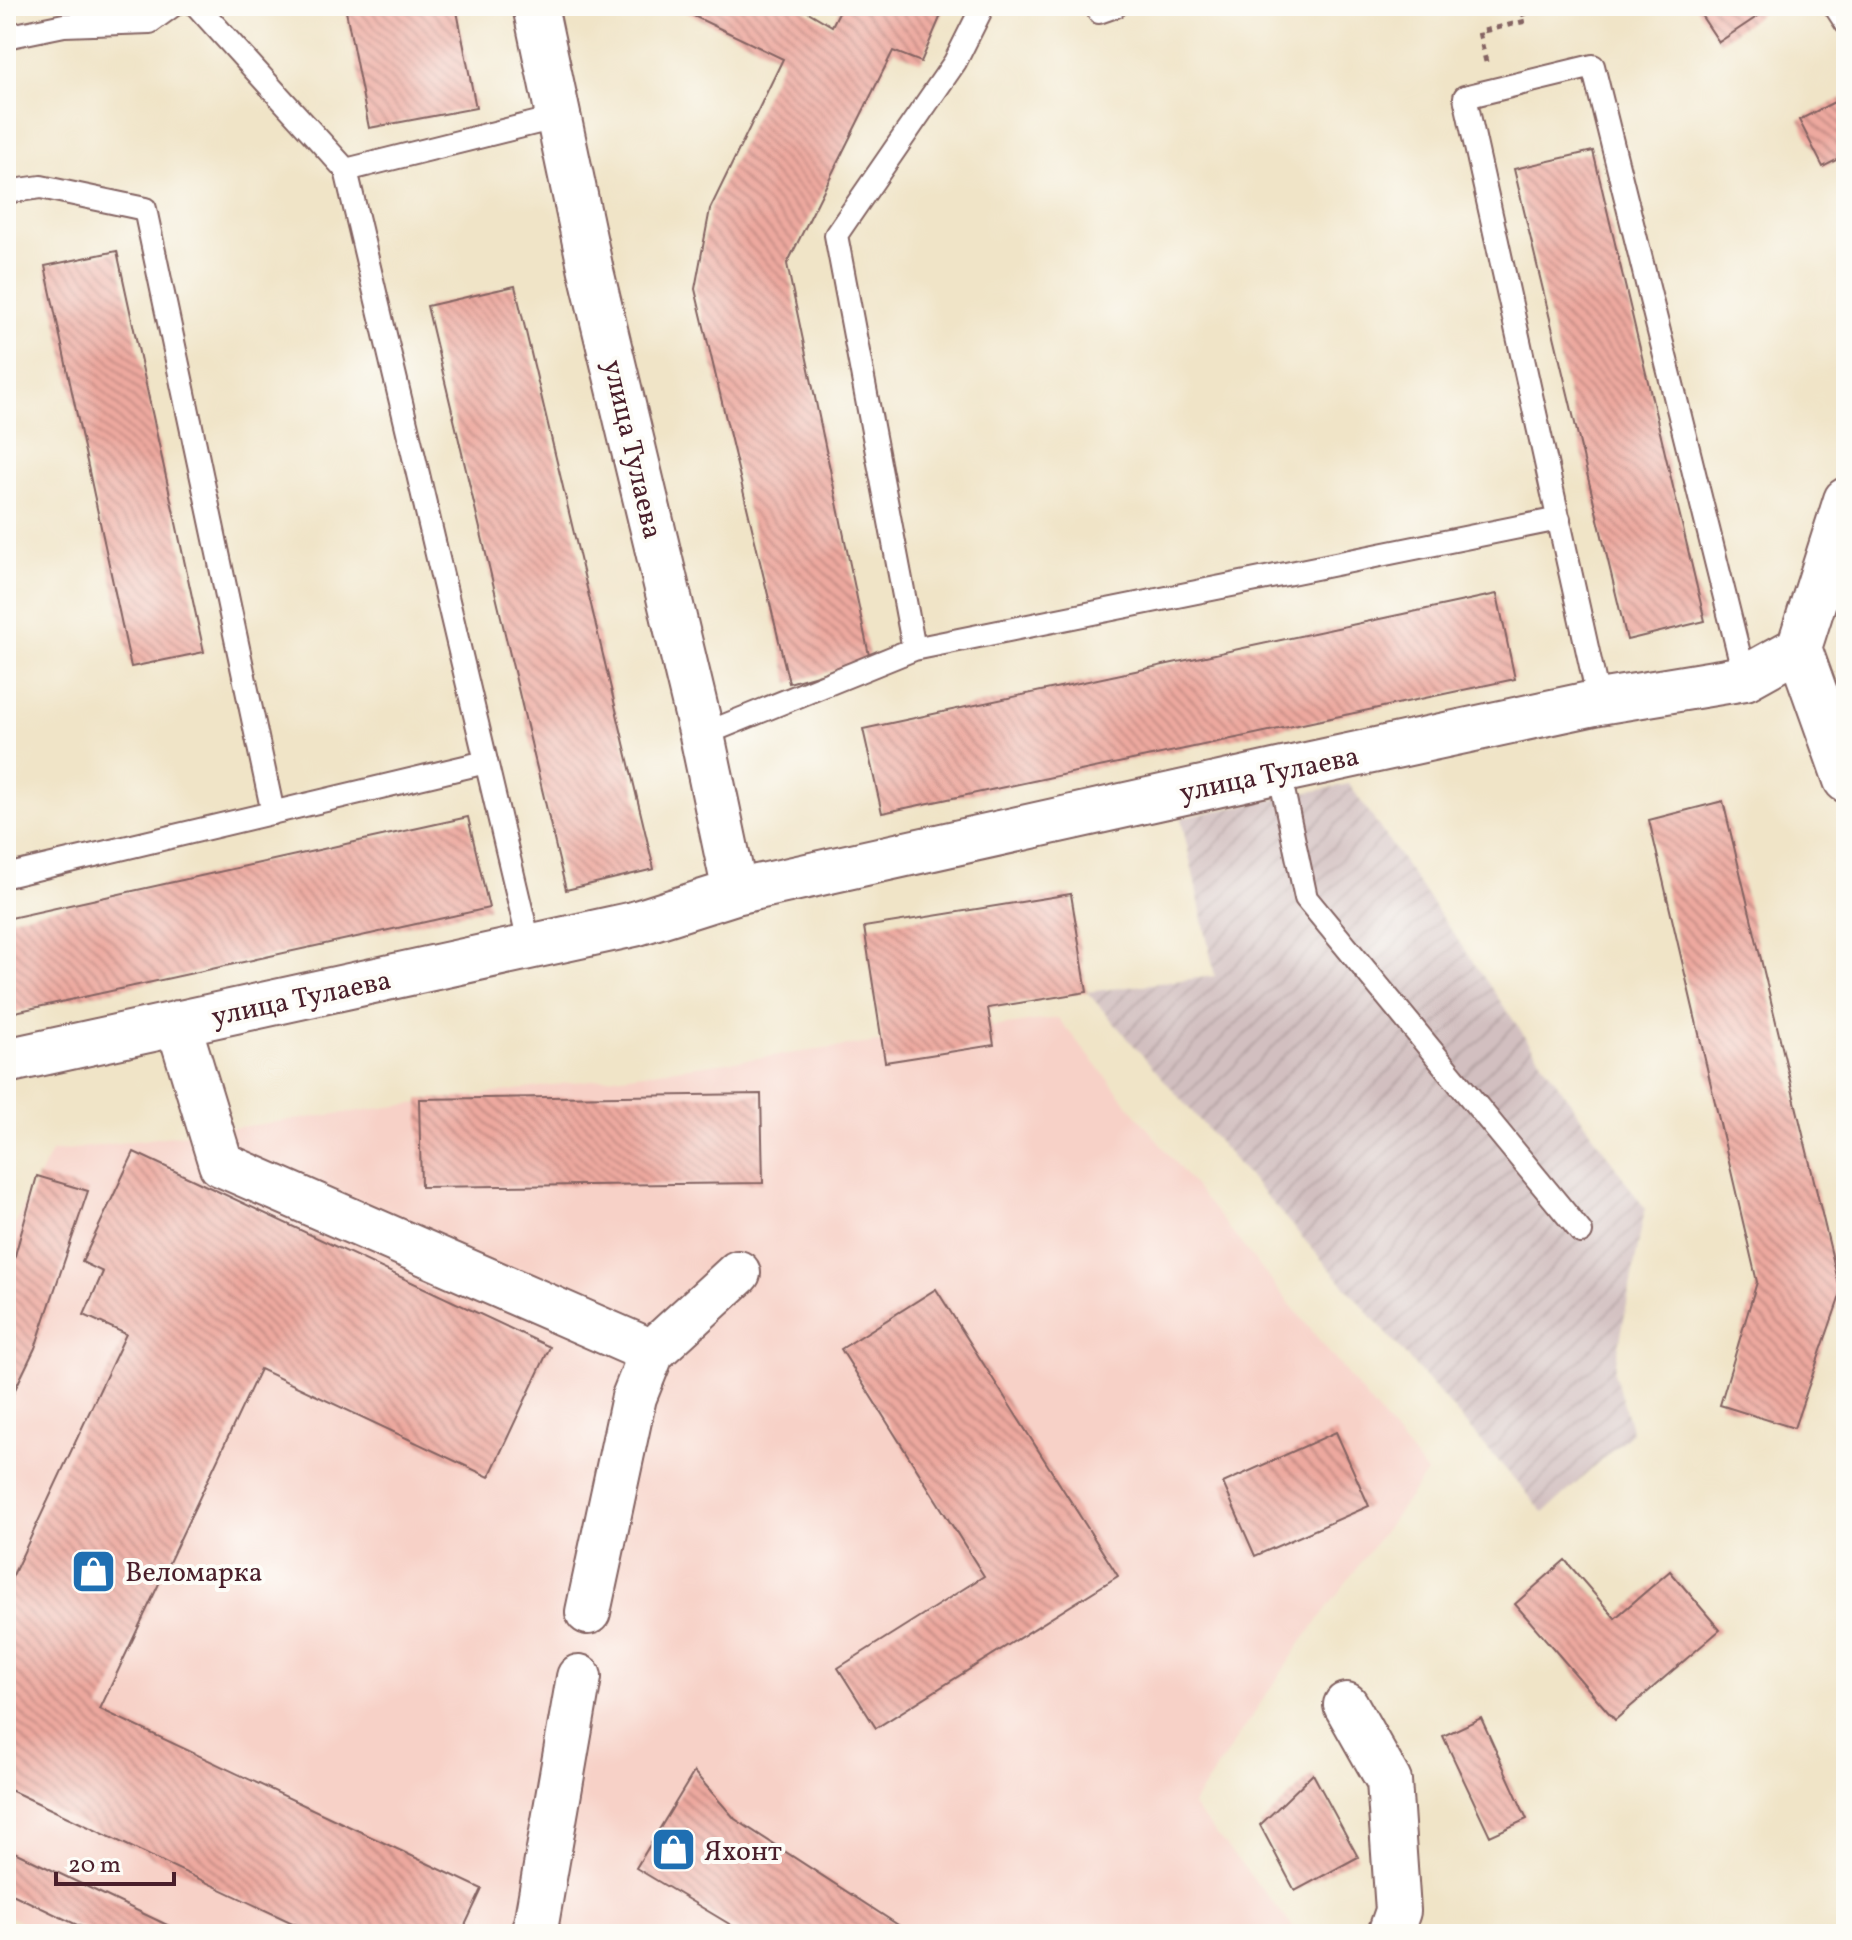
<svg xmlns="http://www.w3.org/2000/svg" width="1852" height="1940" viewBox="0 0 1852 1940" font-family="Vollkorn,serif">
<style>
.built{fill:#f7d1c7}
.industrial{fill:url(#industrial-furrows)}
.building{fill:url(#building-back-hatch)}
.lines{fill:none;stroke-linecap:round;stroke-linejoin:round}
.lane-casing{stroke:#846462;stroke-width:26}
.street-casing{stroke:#846462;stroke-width:48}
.path{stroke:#846462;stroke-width:5;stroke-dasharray:6 6;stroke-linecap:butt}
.lane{stroke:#fff;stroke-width:22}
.street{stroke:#fff;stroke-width:44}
.labels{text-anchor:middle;stroke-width:8;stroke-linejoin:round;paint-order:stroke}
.street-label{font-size:28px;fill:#4a1f2b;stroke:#fdfcf7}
.poi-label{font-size:28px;fill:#4a1f2b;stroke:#fdfcf7;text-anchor:start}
</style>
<defs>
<pattern id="industrial-furrows" width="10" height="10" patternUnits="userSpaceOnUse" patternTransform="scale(2)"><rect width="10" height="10" fill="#d2bfc0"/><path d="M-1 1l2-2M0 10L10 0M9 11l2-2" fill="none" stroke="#b6a4a5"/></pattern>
<pattern id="building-back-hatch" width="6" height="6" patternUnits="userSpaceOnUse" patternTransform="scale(2)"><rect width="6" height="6" fill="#eda99f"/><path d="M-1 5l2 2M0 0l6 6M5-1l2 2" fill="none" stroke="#c28982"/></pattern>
</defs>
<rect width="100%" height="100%" fill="#fdfcf7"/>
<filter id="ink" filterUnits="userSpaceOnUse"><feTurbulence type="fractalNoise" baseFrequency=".0125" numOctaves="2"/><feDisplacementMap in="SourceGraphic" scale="16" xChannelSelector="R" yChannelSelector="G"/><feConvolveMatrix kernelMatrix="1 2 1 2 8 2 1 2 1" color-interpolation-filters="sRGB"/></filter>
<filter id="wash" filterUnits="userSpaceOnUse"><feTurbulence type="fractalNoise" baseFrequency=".006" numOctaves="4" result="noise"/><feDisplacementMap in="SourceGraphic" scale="32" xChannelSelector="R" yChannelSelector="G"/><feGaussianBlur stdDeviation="1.8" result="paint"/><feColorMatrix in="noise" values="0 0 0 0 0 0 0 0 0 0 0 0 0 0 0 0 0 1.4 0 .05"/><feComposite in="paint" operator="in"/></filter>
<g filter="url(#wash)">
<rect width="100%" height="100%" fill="#f0e4c7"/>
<path class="built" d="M1058 1018 1427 1473 1302 1642 1192 1805 1299 1934H46L6 1915V1242L51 1152Z"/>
<path class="industrial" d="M1349 784 1645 1209 1614 1372 1632 1432 1544 1513 1087 992 1215 976 1181 818Z"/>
<g id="blocks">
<path class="building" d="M345 6H456L476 108 369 128Z
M673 6H798L832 26 842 6H945L921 62 893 51 787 264 870 660 789 683 695 289 710 209 783 59Z
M1695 6H1773L1719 42Z
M1846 96V155L1823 167 1799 120Z
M1593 151 1705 621 1627 640 1514 169Z
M117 251 204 652 131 667 45 266Z
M515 286 654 869 566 890 427 306Z
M1497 594 1515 679 882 813 863 729Z
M1723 801 1841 1293 1794 1428 1720 1405 1757 1282 1649 820Z
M468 817 489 908 6 1014V919Z
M1071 894 1087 992 988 1008 994 1045 885 1062 864 927Z
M761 1094 763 1183 421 1187 419 1099Z
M134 1152 550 1347 489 1477 260 1369 100 1709 482 1889 461 1934H316L6 1788V1590L126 1334 84 1315 103 1272 82 1262Z
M37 1176 88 1191 35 1348 6 1408V1288Z
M936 1289 1118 1576 876 1728 838 1668 984 1576 841 1349Z
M1336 1432 1369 1506 1255 1556 1223 1483Z
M1565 1560 1615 1618 1670 1571 1720 1630 1615 1720 1515 1604Z
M1481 1718 1527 1819 1490 1836 1443 1736Z
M694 1772 735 1819 912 1934H739L741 1931 636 1868Z
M1313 1774 1358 1857 1295 1891 1260 1825Z
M6 1848 186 1934H96L6 1891Z"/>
</g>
</g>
<g filter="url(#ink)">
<use href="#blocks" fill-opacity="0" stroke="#846462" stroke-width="2"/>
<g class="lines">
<defs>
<path id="lane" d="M197 6 346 170 530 947
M1835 6 1846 23
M1099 12 1116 6
M6 37 64 25 150 22 172 6
M346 170 559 117
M6 192 41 187 145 209 273 813
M914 649 836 235 955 62 983 6
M1599 702 1465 97 1593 66 1745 678
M702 735 914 649 1559 519
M1279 771 1306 898 1581 1232
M6 876 486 762"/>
<path id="street" d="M535 6 591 271 702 735 735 892
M1846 500 1799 648 1846 780
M178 1023 221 1164 652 1352
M6 1061 634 924 735 892 1279 771 1599 702 1745 678 1799 648
M588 1612 634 1397 652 1352 738 1273
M1346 1705 1389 1781 1398 1911 1390 1934
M532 1934 536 1924 579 1677"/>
</defs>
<use href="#lane" class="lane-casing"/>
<use href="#street" class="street-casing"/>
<path class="path" d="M1486 62 1479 32 1526 21 1520 6"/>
<use href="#lane" class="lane"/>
<use href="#street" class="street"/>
</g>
</g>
<defs>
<symbol id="shop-square" viewBox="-11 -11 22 22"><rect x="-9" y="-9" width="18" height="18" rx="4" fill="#1f6fb2" stroke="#fdfcf7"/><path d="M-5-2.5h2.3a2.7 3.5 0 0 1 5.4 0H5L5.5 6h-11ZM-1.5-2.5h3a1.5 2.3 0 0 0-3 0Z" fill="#fff"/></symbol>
</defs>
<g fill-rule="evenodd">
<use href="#shop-square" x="68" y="1546" width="51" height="51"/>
<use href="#shop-square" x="648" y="1824" width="51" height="51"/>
</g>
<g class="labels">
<g class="street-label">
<text transform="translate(634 449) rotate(77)" y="10">улица Тулаева</text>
<text transform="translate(1269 773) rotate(-12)" y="10">улица Тулаева</text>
<text transform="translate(301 997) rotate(-12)" y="10">улица Тулаева</text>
</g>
<g class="poi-label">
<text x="125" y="1581">Веломарка</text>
<text x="704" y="1860">Яхонт</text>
</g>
</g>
<rect width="1852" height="1940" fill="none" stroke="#fdfcf7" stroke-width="32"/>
<path d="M56 1872v12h118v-12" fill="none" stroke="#4a1f2b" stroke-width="4"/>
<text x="68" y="1872" font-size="24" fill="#4a1f2b" stroke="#fdfcf7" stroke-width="6" paint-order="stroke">20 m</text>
</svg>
